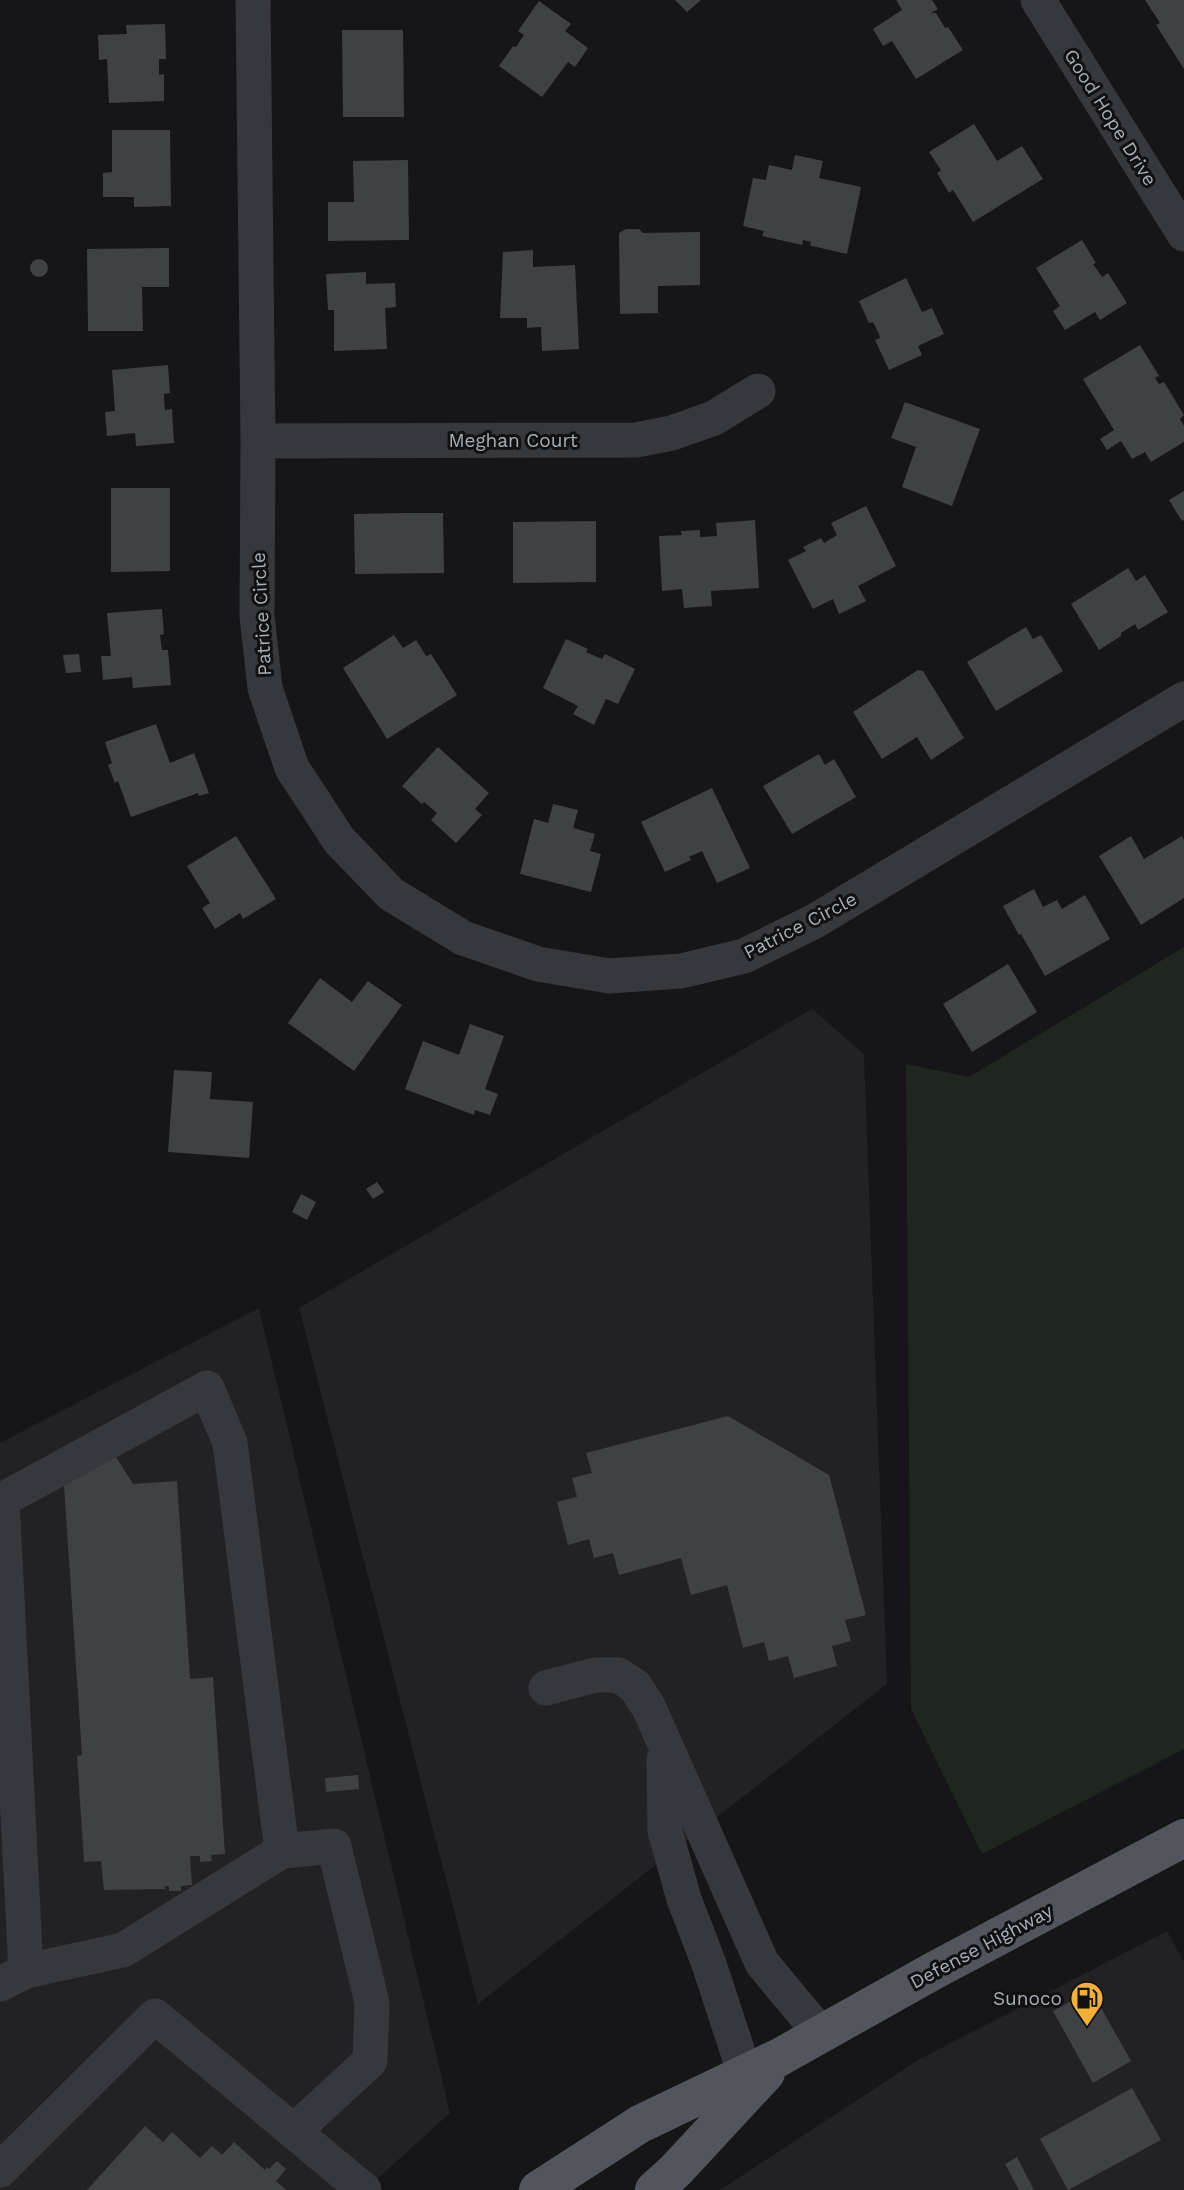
<svg xmlns="http://www.w3.org/2000/svg" width="1184" height="2190" viewBox="0 0 1184 2190" font-family="'Work Sans',sans-serif">
<style>
.built{fill:#222225}
.green{fill:#1e261f}
.building{fill:#404145}
.lines{fill:none;stroke-linecap:round;stroke-linejoin:round}
.minor{stroke:#37383d;stroke-width:35}
.major{stroke:#53555c;stroke-width:38}
.labels{text-anchor:middle;stroke-width:6;stroke-linejoin:round;paint-order:stroke}
.street-label{font-size:19px;fill:#a8adb8;stroke:#111113}
.poi-label{font-size:19px;fill:#a8adb8;stroke:#111113;text-anchor:end}
</style>
<rect width="100%" height="100%" fill="#161618"/>
<path class="built" d="M812 1009 864 1054 887 1684 478 2004 299 1308Z
M259 1308 450 2113 365 2190H0V1443Z
M1167 1931 1184 1962V2190H720L918 2060Z"/>
<path class="green" d="M1184 947V1749L982 1854 911 1709 906 1064 969 1077Z"/>
<path class="building" d="M675 0H701L687 12Z
M896 0H932L938 9 931 13H936L945 28 948 27 963 50 916 79 892 41 883 46 873 29 902 10Z
M1145 0H1184V69L1156 25 1160 23Z
M539 1 571 24 565 31 588 48 575 67 568 62 542 97 499 66 513 46 516 47 524 35 518 31Z
M165 24 166 59H159V75L164 74V101L109 103 107 59 99 60 98 35 127 34 126 25Z
M342 30H403L404 117H343Z
M974 124 997 161 1022 146 1043 179 973 222 953 190 949 193 937 173 941 170 929 152Z
M112 130H170L171 206 134 207V197H103V173L112 172Z
M795 155 823 161 819 178 861 187 847 254 812 246 810 245 811 242 803 240 802 245 762 236 764 231 743 226 753 178 766 180 769 165 792 170Z
M408 160 409 240 328 241V202H354L353 161Z
M626 229H639L643 233 700 232V285L658 286V313L620 314 619 233Z
M1082 240 1096 263 1093 264 1102 277 1108 273 1127 303 1100 320 1095 312 1065 330 1053 311 1060 306 1036 268Z
M169 248V287H142L143 331H88L87 249Z
M533 250V267L575 265 579 349 542 351 541 327 527 328V318H500L503 252Z
M30 268a9 9 0 1 1 18 0a9 9 0 1 1-18 0Z
M366 272V284L395 283 396 307 385 308 387 349 334 351V310H328L326 274Z
M906 278 922 312 932 308 944 334 918 346 922 355 889 370 875 340 880 338 879 334 873 322 869 323 859 301Z
M1140 345 1159 376 1155 378 1159 384 1164 382 1184 415 1180 419 1184 426V442L1151 462 1145 452 1132 459 1121 441 1107 450 1100 439 1114 430 1083 379Z
M168 365 170 393 164 394V399L165 410 172 409 174 443 136 446 135 433 107 436 105 412 115 411 112 370Z
M905 402 980 429 952 506 902 487 916 447 891 438Z
M111 488H170V571L111 572Z
M1184 491V520L1182 521 1169 500Z
M866 506 896 566 858 586 866 601 839 614 833 599 813 609 788 560 806 551 803 547 821 538 824 543 837 535 831 523Z
M405 513H443L444 573 355 574 354 514Z
M755 520 759 588 711 591 712 606 684 608 682 589 662 591 659 536 682 535 681 531 700 530V537L717 536 716 523Z
M596 521V582L513 583V522Z
M1128 568 1136 581 1145 575 1168 612 1138 630 1135 624 1121 633V636L1099 650 1071 604Z
M162 609 164 634 160 635 162 650H168L171 685 133 688 132 677 103 680 101 656H111L107 613Z
M1026 627 1033 639 1041 635 1063 671 996 711 967 662Z
M394 635 403 648 416 640 426 656 431 654 457 695 387 739 343 668Z
M566 639 588 649 586 652 595 656 602 659 605 654 635 669 618 704 606 699 594 725 573 714 578 706 543 688Z
M79 654 81 672 66 673 63 655Z
M918 670 923 671 964 738 931 760 917 737 882 759 853 712Z
M156 724 170 763 194 753 209 793 199 796 198 793 131 817 118 781 115 783 108 765 112 763 105 742Z
M438 747 489 793 475 809 482 815 456 843 431 820 437 813 424 802 422 804 402 786Z
M819 754 825 765 834 759 856 797 792 834 763 786Z
M712 788 750 868 717 883 702 851 689 857 691 860 665 872 641 822Z
M553 804 578 810 573 828 595 834 590 851 601 854 591 892 520 874 534 819 548 823Z
M236 836 276 899 243 919 240 913 215 929 202 908 210 903 187 866Z
M1131 836 1144 859 1182 836 1184 840V898L1141 925 1099 856Z
M1034 889 1043 907 1057 900 1062 909 1085 895 1110 939 1045 976 1021 934 1019 935 1003 906Z
M1008 964 1037 1012 972 1052 943 1004Z
M320 978 352 1002 368 981 402 1005 354 1071 288 1023Z
M470 1024 504 1036 485 1089 498 1094 490 1115 475 1110 474 1115 405 1089 423 1041 459 1055Z
M174 1070 212 1072 210 1099 253 1102 249 1158 168 1152Z
M377 1182 384 1192 373 1199 366 1189Z
M301 1194 316 1202 307 1220 292 1212Z
M728 1416 829 1475 866 1615 845 1620 851 1641 832 1646 837 1666 794 1678 788 1656 769 1661 764 1642 743 1648 727 1585 691 1595 681 1558 619 1575 613 1553 594 1558 589 1539 568 1545 557 1502 577 1497 572 1478 592 1473 586 1453Z
M116 1457 133 1484 177 1481 190 1679 213 1677 225 1854 211 1855 212 1861 200 1862V1856H190L192 1885 181 1886V1891H169V1886H165V1889L104 1890 101 1861 84 1862 77 1756 82 1755 64 1485Z
M358 1775 359 1789 326 1792 325 1778Z
M1091 1990 1131 2061 1093 2083 1053 2011Z
M1132 2088 1161 2140 1068 2190 1040 2139Z
M145 2126 163 2142 172 2132 200 2158 212 2146 222 2155 234 2142 265 2170 267 2167 269 2169 277 2161 286 2169 276 2181 286 2190H87Z
M1017 2157 1034 2190H1019L1005 2164Z"/>
<g class="lines">
<path class="minor" d="M253 0 258 441 257 616 265 688 292 768 339 840 391 894 463 938 538 964 609 976 681 971 744 956 815 921 1184 699
M1038 0 1184 234
M258 441 636 440 672 433 714 418 758 391
M546 1688 595 1675H618L635 1686 649 1708 762 1963 821 2034
M664 1760 665 1831 684 1899 709 1964 745 2074
M282 1851 334 1846 372 2003 370 2061 294 2131
M0 1984 26 1971 123 1950 282 1851 230 1443 207 1388 2 1500 26 1971
M0 2170 155 2016 364 2190"/>
<path class="major" d="M538 2190 640 2124 780 2057 935 1970 1184 1838
M654 2190 676 2170 766 2073"/>
</g>
<defs>
<symbol id="fuel-pin" viewBox="-11 -11 22 30"><path d="M0 17L-7.5 6A9.5 9.5 0 1 1 7.5 6Z" fill="#f2b134" stroke="#111113"/><path d="M-5.5-6h7V0h2V4h1.3V-2.5L3-4.5l.8-.8L6-3V5H2.5V1h-1V6h-7ZM-4.2-4.7v3.2H.2V-4.7Z" fill="#111"/></symbol>
</defs>
<g fill-rule="evenodd">
<use href="#fuel-pin" x="1068" y="1979" width="38" height="52"/>
</g>
<g class="labels">
<g class="street-label">
<text transform="translate(1111 117) rotate(58)" y="7">Good Hope Drive</text>
<text x="513" y="447">Meghan Court</text>
<text transform="translate(261 614) rotate(-93)" y="7">Patrice Circle</text>
<text transform="translate(800 925) rotate(-27)" y="7">Patrice Circle</text>
<text transform="translate(981 1946) rotate(-28)" y="7">Defense Highway</text>
</g>
<g class="poi-label">
<text x="1062" y="2005">Sunoco</text>
</g>
</g>
</svg>
